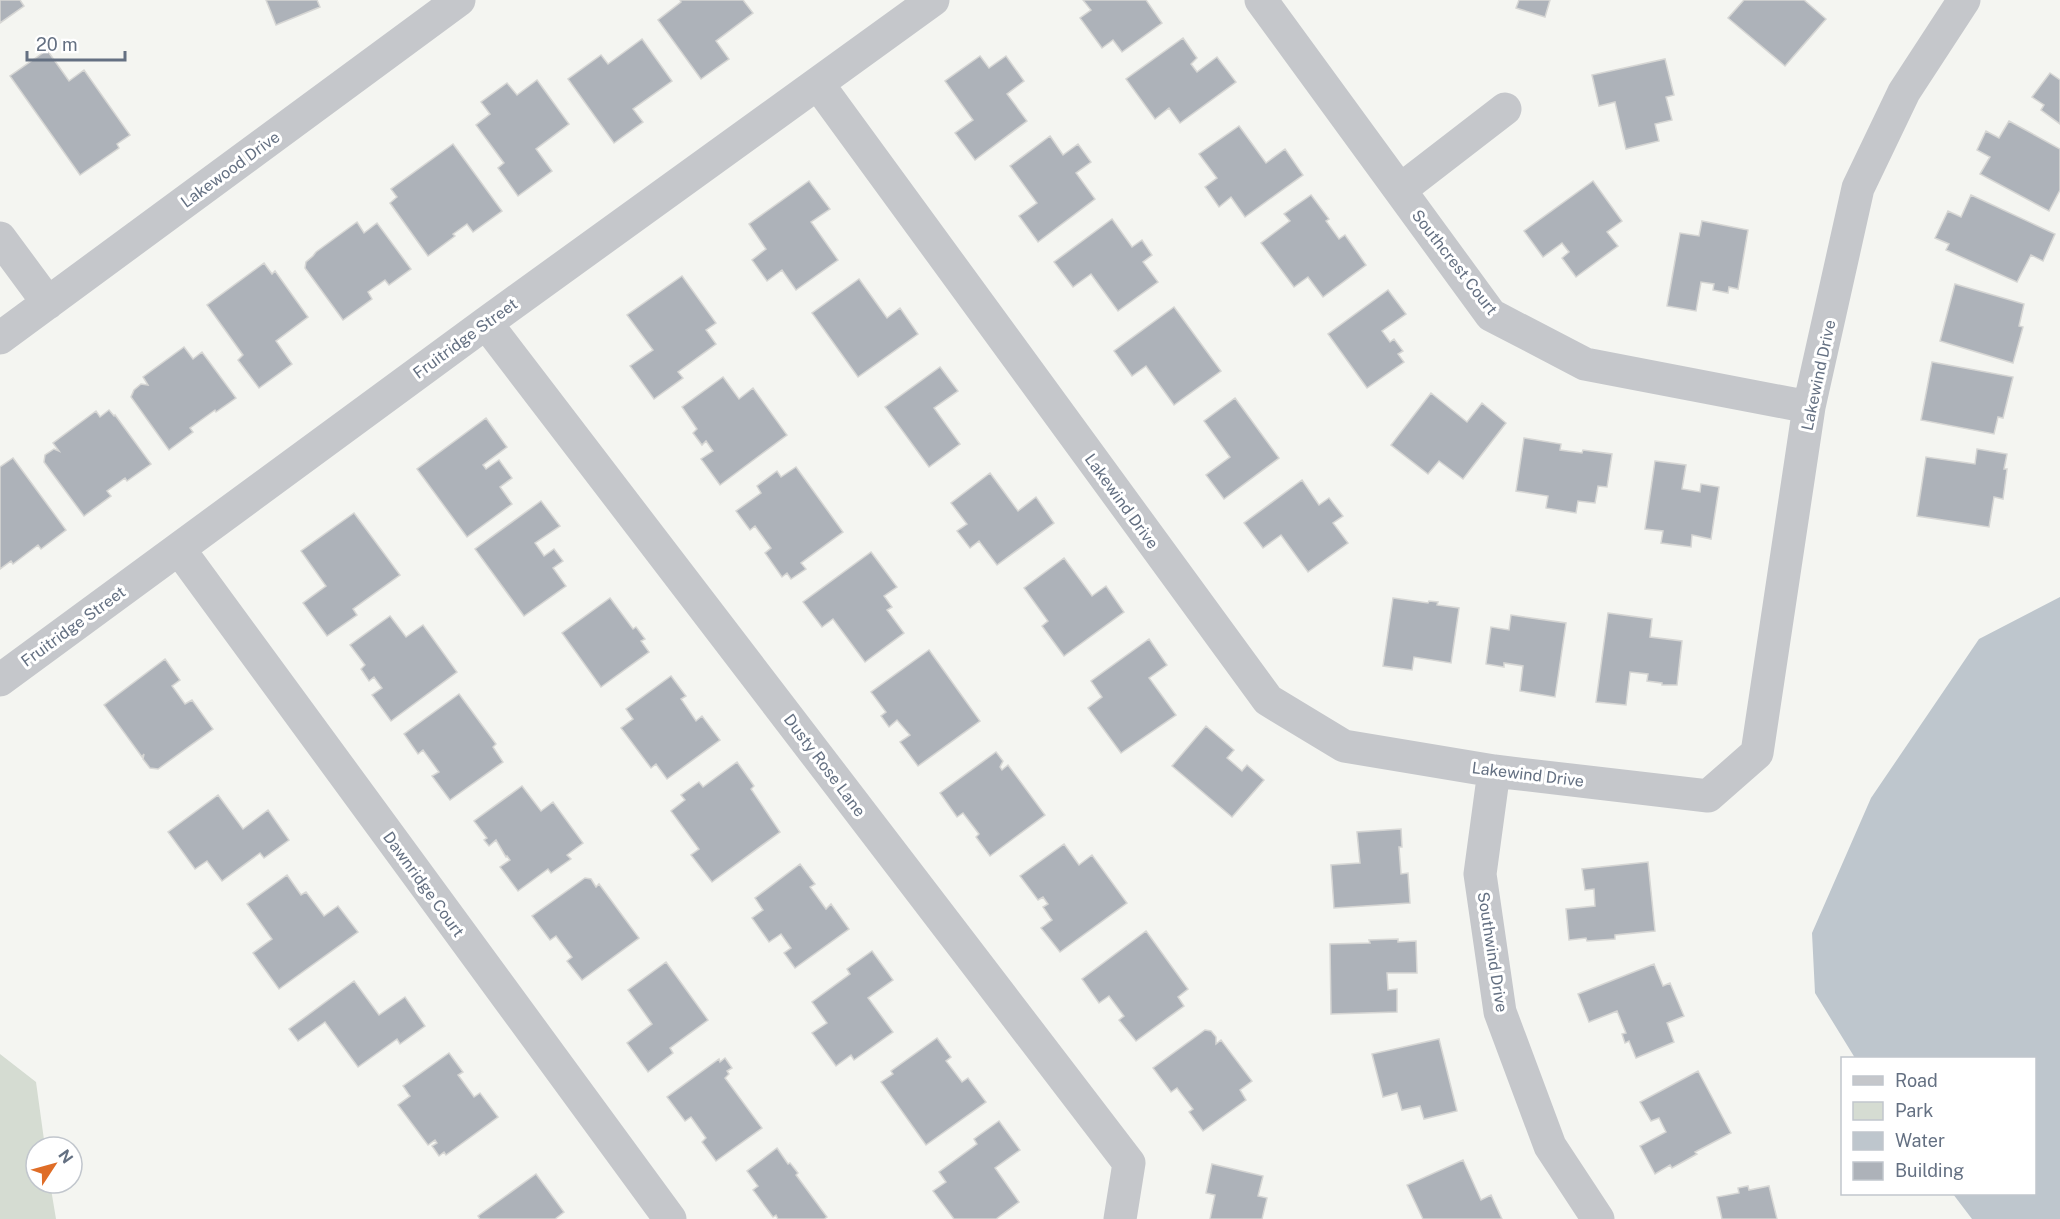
<svg xmlns="http://www.w3.org/2000/svg" width="2060" height="1219" viewBox="0 0 2060 1219" font-family="'Public Sans',sans-serif">
<style>
.green{fill:#d5dcd2}
.water{fill:#bec6cd}
.building{fill:#adb2b9;stroke:#d6d6d4;stroke-width:1.5}
.lines{fill:none;stroke-linecap:round;stroke-linejoin:round}
.minor{stroke:#c5c7cb;stroke-width:33}
.labels{text-anchor:middle;stroke-width:6;stroke-linejoin:round;paint-order:stroke}
.street-label{font-size:16px;fill:#647082;stroke:#fff}
</style>
<rect width="100%" height="100%" fill="#f4f5f1"/>
<path class="green" d="M0 1054 36 1082 45 1147H36V1183H50L56 1219H0Z"/>
<path class="water" d="M2060 597V1219H1972L1953 1194H2034V1058H1855L1815 993 1812 933 1871 798 1979 639Z"/>
<path class="building" d="M0 0H20L24 6 0 23Z
M266 0H317L320 7 276 25Z
M680 0H743L753 13 716 41 729 59 701 79 658 20 681 2Z
M1083 0H1146L1162 23 1122 52 1113 40 1102 48 1080 18 1091 10Z
M1519 0H1550L1545 17 1516 8Z
M1744 0H1804L1826 19 1785 66 1728 18Z
M1183 38 1197 58 1191 64 1197 72 1217 57 1236 82 1180 123 1169 108 1155 119 1126 79Z
M642 39 672 81 633 109 643 122 614 143 568 79 601 55 608 64Z
M47 50 69 81 84 70 130 135 117 144 119 148 80 175 10 76Z
M980 56 989 68 1006 56 1024 81 1007 94 1027 121 975 160 955 133 973 120 945 81Z
M1665 59 1674 95 1666 97 1672 120 1655 124 1659 141 1626 149 1615 102 1599 106 1592 75Z
M2050 73 2060 80V124L2041 110 2044 105 2032 97Z
M537 80 569 124 536 149 552 171 518 196 498 168 504 163 476 125 490 114 481 102 507 83 517 95Z
M2009 121 2060 149V190L2049 211 1980 174 1990 157 1977 150 1986 131 1999 138Z
M1239 126 1266 163 1285 149 1303 175 1245 217 1231 197 1219 207 1205 187 1217 178 1199 154Z
M1050 136 1063 155 1078 144 1091 162 1076 173 1095 199 1038 242 1019 216 1037 203 1010 166Z
M453 144 502 211 473 232 467 224 453 234 455 236 428 256 390 203 397 197 391 189Z
M809 181 830 209 811 222 838 260 796 290 782 270 767 281 752 260 766 249 749 224Z
M1593 181 1622 221 1607 232 1618 246 1576 277 1562 258 1569 252 1562 243 1543 257 1524 231Z
M1311 195 1329 219 1326 221 1339 239 1345 235 1366 265 1323 297 1308 277 1294 287 1261 243 1290 221 1284 214Z
M1971 195 2055 234 2043 261 2031 255 2017 282 1946 250 1949 244 1935 238 1948 211 1961 217Z
M1112 219 1132 247 1142 240 1152 255 1143 262 1158 282 1118 311 1091 274 1073 287 1054 262Z
M1702 221 1748 230 1738 289 1729 287 1728 293 1713 290 1714 284 1701 282 1696 311 1667 306 1680 233 1699 236Z
M357 222 364 233 377 223 411 269 389 285 385 280 368 292 372 299 343 320 305 268 306 262 313 256 316 252Z
M264 263 272 274 275 271 308 317 276 341 292 364 259 388 238 360 243 355 207 305Z
M682 276 716 323 706 330 716 344 678 372 683 378 654 399 630 366 653 350 627 315Z
M859 279 887 318 900 308 918 334 858 377 812 313Z
M1955 284 2024 304 2019 326 2023 327 2013 363 1940 341Z
M1388 290 1406 314 1382 331 1390 342 1394 339 1403 351 1398 354 1404 362 1367 388 1328 334Z
M1174 307 1221 371 1174 405 1146 366 1132 376 1114 351Z
M184 347 193 359 202 352 236 398 216 412 215 410 190 428 193 432 169 450 131 397 134 390 141 384 148 385 143 377Z
M1932 362 2013 377 2003 418 1998 417 1994 434 1921 420Z
M940 367 958 391 934 408 960 444 929 467 885 407Z
M723 377 739 399 753 388 787 435 720 485 701 459 713 451 706 441 702 445 693 433 697 429 682 407Z
M1431 393 1467 422 1482 403 1506 423 1463 479 1439 461 1428 474 1391 445Z
M1235 398 1279 458 1224 499 1206 475 1230 457 1204 421Z
M109 410 114 416 115 415 151 464 127 481 125 478 107 491 111 496 84 516 44 462 45 455 54 449 59 451 53 443 96 411 100 417Z
M486 418 507 447 483 465 486 469 499 460 512 478 500 487 512 504 467 537 417 469Z
M1524 438 1561 444 1560 450 1582 453 1583 450 1612 454 1607 487 1598 486 1595 503 1578 501 1576 513 1546 508 1548 496 1516 491Z
M1977 449 2007 454 2004 469H2007L2003 499 1994 497 1989 527 1917 516 1926 457 1975 464Z
M13 458 66 530 41 549 38 545 13 564 11 561 0 569V467Z
M1655 461 1686 465 1682 489 1700 492 1701 484 1719 487 1711 539 1692 535 1691 547 1661 543 1663 531 1645 529Z
M796 467 843 532 801 563 806 569 791 579 787 573 782 577 765 553 771 548 755 526 750 530 736 511 761 493 757 486 777 471 781 477Z
M990 473 1018 511 1036 497 1054 523 997 565 979 541 970 548 957 531 967 524 951 503Z
M1302 480 1319 505 1329 498 1343 516 1333 523 1348 543 1308 572 1281 535 1263 548 1244 523Z
M541 501 560 526 535 543 544 556 554 549 563 561 553 568 566 586 524 616 475 549Z
M354 513 400 575 353 609 357 615 327 636 303 603 326 586 301 551Z
M871 552 897 587 884 596 892 607 887 610 904 633 865 662 833 619 822 627 803 602Z
M1064 558 1092 596 1106 586 1124 612 1064 656 1042 626 1048 621 1024 588Z
M610 598 633 629 636 627 645 639 641 641 649 652 601 687 562 633Z
M1393 598 1428 603 1429 601 1438 602 1437 605 1459 608 1451 663 1414 657 1412 670 1383 666Z
M1608 613 1652 619 1650 637 1682 641 1677 685H1662V683L1647 681 1648 674 1630 672 1626 705 1596 702Z
M1511 615 1566 623 1555 697 1520 691 1523 666 1504 663V667L1486 664 1491 627 1509 630Z
M390 616 406 637 423 625 457 672 391 721 372 695 382 688 374 677 369 681 361 669 365 665 350 645Z
M1149 639 1167 665 1149 678 1176 715 1121 753 1088 708 1102 697 1091 681Z
M929 650 980 721 918 766 900 742 910 735 897 720 889 727 881 716 886 712 871 692Z
M165 659 180 680 172 686 185 704 192 700 213 729 158 769 150 768 143 759 144 754 142 757 104 705Z
M671 676 686 696 681 699 696 721 702 716 720 740 667 779 656 764 651 768 621 728 633 719 626 709Z
M459 694 496 744 493 747 503 762 450 800 432 776 439 772 423 750 418 754 404 734Z
M1206 726 1234 750 1227 758 1242 771 1247 765 1264 780 1232 817 1172 766Z
M996 752 1003 761 1000 767 1002 770 1008 765 1045 815 990 856 976 837 979 834 963 813 957 817 940 793Z
M737 762 754 786 751 789 780 832 712 882 691 855 699 849 671 811 685 800 681 795 699 782 703 787Z
M522 786 541 811 553 802 583 843 567 855 571 859 551 873 548 869 518 891 500 867 510 860 507 856 506 857 496 840 489 846 484 840 487 838 474 821Z
M218 795 243 829 268 810 289 840 264 858 260 853 222 881 207 861 195 869 168 832Z
M1401 829 1402 847H1399L1401 874 1408 873 1410 903 1334 908 1331 865 1360 863 1357 832Z
M1064 844 1079 865 1092 855 1127 903 1060 952 1041 928 1052 920 1043 907 1048 904 1043 897 1038 900 1020 876Z
M1648 862 1655 931 1615 935V939L1587 941 1586 938 1569 940 1566 909 1595 906 1594 889 1585 890 1582 869Z
M800 864 815 884 810 887 826 909 831 904 849 929 795 968 784 953 791 948 781 934 769 942 752 918 763 910 755 898Z
M287 875 301 895 306 892 324 916 338 906 358 932 279 989 253 953 272 939 247 904Z
M585 878 591 879 596 887 599 884 639 938 582 980 567 961 572 957 556 936 550 940 532 916Z
M1146 931 1188 989 1178 997 1184 1006 1136 1041 1119 1020 1124 1016 1109 996 1099 1003 1082 979Z
M1398 939V942L1416 941 1417 973H1387L1388 990 1397 989V1012L1331 1014 1330 944 1370 943 1369 940Z
M872 951 893 980 868 998 893 1032 854 1060 851 1055 836 1066 812 1033 827 1023 812 1002 850 974 847 969Z
M666 962 708 1020 670 1048 673 1053 648 1072 627 1043 652 1024 628 990Z
M1654 964 1663 986 1670 983 1684 1016 1667 1023 1674 1042 1636 1058 1629 1041 1625 1043 1622 1034 1626 1033 1617 1011 1589 1022 1578 994Z
M354 981 379 1015 405 997 425 1026 400 1044 397 1039 358 1067 325 1022 298 1041 289 1029Z
M1205 1030 1211 1031 1216 1037V1044L1221 1040 1252 1081 1240 1090 1246 1100 1203 1131 1189 1112 1193 1109 1177 1088 1171 1092 1153 1068Z
M937 1038 951 1057 946 1061 962 1082 968 1078 986 1102 926 1145 881 1082 893 1074 891 1071Z
M1439 1039 1457 1111 1424 1119 1420 1106 1402 1110 1397 1093 1383 1097 1372 1054Z
M449 1053 463 1072 458 1075 474 1097 480 1093 498 1117 446 1155 444 1152 439 1156 432 1146 437 1143 435 1140 428 1145 398 1105 410 1096 403 1086Z
M725 1058 732 1068 727 1071 729 1074 725 1078 762 1128 716 1161 702 1142 706 1138 691 1117 685 1121 667 1097 719 1059 720 1062Z
M1698 1071 1731 1133 1695 1152 1697 1154 1672 1168 1670 1165 1655 1174 1640 1146 1666 1132 1659 1118 1651 1121 1640 1102Z
M999 1121 1020 1150 995 1168 1019 1202 996 1219H954L933 1191 946 1182 939 1172 977 1144 974 1139Z
M777 1148 788 1164 790 1163 798 1173 796 1175 827 1217 824 1219H778L776 1215 773 1217 753 1190 758 1186 747 1171Z
M1463 1160 1481 1200 1491 1195 1502 1219H1423L1407 1185Z
M1212 1164 1263 1176 1258 1196 1267 1198 1262 1219H1210L1215 1195 1206 1193Z
M536 1174 564 1212 555 1219H480L478 1216Z
M1748 1186 1749 1190 1769 1186 1777 1219H1722L1717 1197 1739 1193 1738 1188Z"/>
<g class="lines">
<path class="minor" d="M1261 0 1491 315 1585 364 1809 407
M818 84 1268 700 1344 746 1494 771 1708 796 1757 753 1809 407 1858 188 1904 92 1964 0
M1400 190 1505 109
M0 238 48 303
M486 323 1129 1163 1120 1219
M0 338 459 0
M179 549 670 1219
M0 680 486 323 933 0
M1494 771 1480 874 1500 1012 1550 1146 1598 1219"/>
</g>
<g class="labels">
<g class="street-label">
<text transform="translate(230 169) rotate(-36)" y="6">Lakewood Drive</text>
<text transform="translate(1455 262) rotate(52)" y="6">Southcrest Court</text>
<text transform="translate(465 338) rotate(-36)" y="6">Fruitridge Street</text>
<text transform="translate(1818 375) rotate(-78)" y="6">Lakewind Drive</text>
<text transform="translate(1122 501) rotate(54)" y="6">Lakewind Drive</text>
<text transform="translate(73 626) rotate(-36)" y="6">Fruitridge Street</text>
<text transform="translate(825 765) rotate(53)" y="6">Dusty Rose Lane</text>
<text transform="translate(1528 774) rotate(7)" y="6">Lakewind Drive</text>
<text transform="translate(424 884) rotate(54)" y="6">Dawnridge Court</text>
<text transform="translate(1493 952) rotate(81)" y="6">Southwind Drive</text>
</g>
</g>
<rect x="1841" y="1057" width="195" height="138" fill="#ffffff" stroke="#c1c6cd" stroke-width="1.5"/>
<rect x="1853" y="1076" width="30" height="9" fill="#c5c7cb" stroke="#c1c6cd" stroke-width="1.5"/>
<text x="1895" y="1087" font-size="18" fill="#647082">Road</text>
<rect x="1853" y="1102" width="30" height="18" fill="#d5dcd2" stroke="#c1c6cd" stroke-width="1.5"/>
<text x="1895" y="1117" font-size="18" fill="#647082">Park</text>
<rect x="1853" y="1132" width="30" height="18" fill="#bec6cd" stroke="#c1c6cd" stroke-width="1.5"/>
<text x="1895" y="1147" font-size="18" fill="#647082">Water</text>
<rect x="1853" y="1162" width="30" height="18" fill="#adb2b9" stroke="#c1c6cd" stroke-width="1.5"/>
<text x="1895" y="1177" font-size="18" fill="#647082">Building</text>
<g transform="translate(54 1165) rotate(54)"><circle r="28" fill="#ffffff" stroke="#c1c6cd" stroke-width="1.5"/>
<path d="M0-4.5L10 22L0 15L-10 22Z" fill="#df6d27"/>
<text y="-9" font-size="16" font-weight="bold" text-anchor="middle" fill="#647082">N</text>
</g>
<path d="M27 51v9h98v-9" fill="none" stroke="#647082" stroke-width="3"/>
<text x="36" y="51" font-size="18" fill="#647082" stroke="#ffffff" stroke-width="4.5" paint-order="stroke">20 m</text>
</svg>
